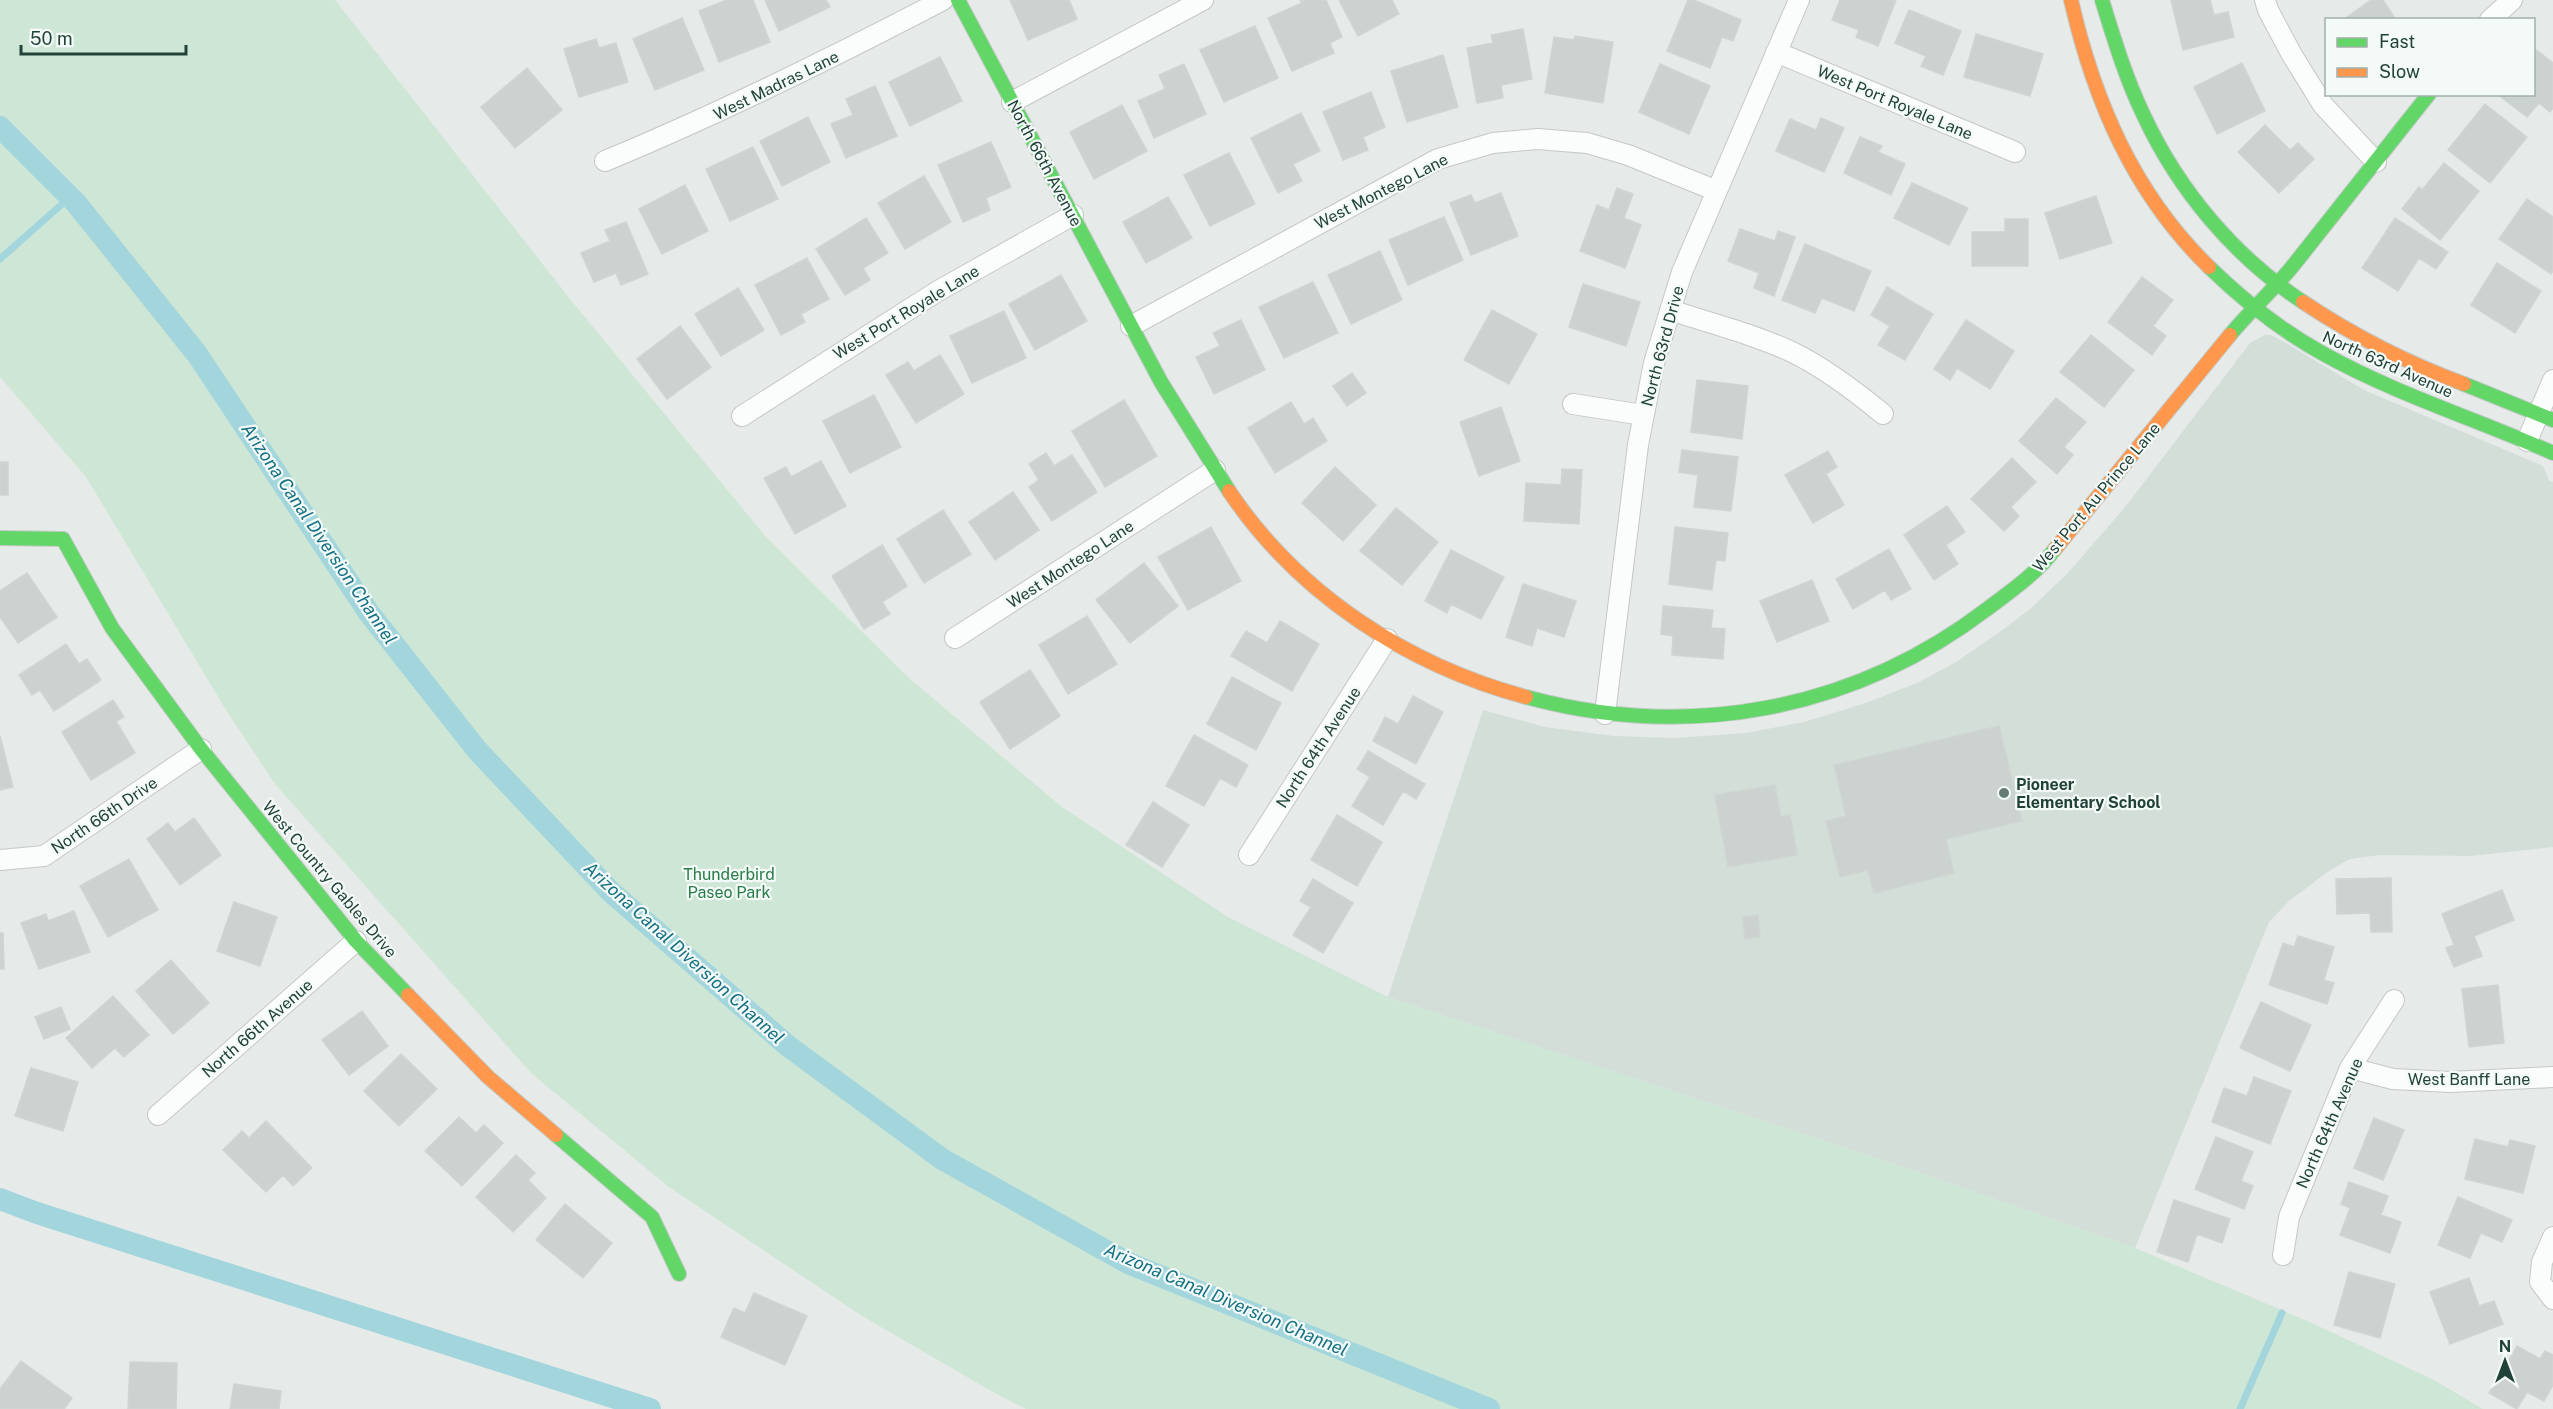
<svg xmlns="http://www.w3.org/2000/svg" width="2553" height="1409" viewBox="0 0 2553 1409" font-family="'Public Sans',sans-serif">
<style>
.built{fill:#d3ded9}
.green{fill:#cee6d5}
.lines{fill:none;stroke-linecap:round;stroke-linejoin:round}
.stream{stroke:#a3d5dd;stroke-width:7}
.canal{stroke:#a3d5dd;stroke-width:22}
.building{fill:#ccd2d0;stroke:#ced5d2;stroke-width:1.5}
.street-casing{stroke:#c3c8c6;stroke-width:22}
.fast-casing{stroke:#c1c9c6;stroke-width:16}
.slow-casing{stroke:#c1c9c6;stroke-width:16}
.street{stroke:#fbfcfc;stroke-width:20}
.fast{stroke:#63d668;stroke-width:14}
.slow{stroke:#ff974d;stroke-width:14}
.poi-dot{fill:#667d77;stroke:#f4faf7;stroke-width:2}
.labels{text-anchor:middle;stroke-width:4.5;stroke-linejoin:round;paint-order:stroke}
.street-label{font-size:16px;fill:#214239;stroke:#f4faf7}
.poi-label{font-size:16px;font-weight:bold;fill:#214239;stroke:#f4faf7;text-anchor:start}
.park-label{font-size:16px;fill:#277c48;stroke:#f4faf7}
.water-label{font-size:18px;font-style:italic;fill:#157184;stroke:#f4faf7}
</style>
<rect width="100%" height="100%" fill="#e6ebe9"/>
<path class="built" d="M2265 335H2271L2286 343 2364 390 2543 466 2549 480 2553 482V847L2471 856 2380 855 2350 859 2329 871 2289 901 2269 922 2135 1248 1906 1168 1388 997 1483 710 1545 727 1614 736 1674 738 1746 733 1804 722 1866 703 1919 682 1956 662 1997 634 2030 609 2067 574 2126 506 2250 343Z"/>
<path class="green" d="M0 0H335L574 304 766 537 910 679 1062 807 1228 917 1388 997 1906 1168 2135 1248 2312 1323 2434 1380 2483 1409H1026L993 1392 862 1316 669 1187 532 1074 275 784 226 710 86 477 0 377Z"/>
<g class="lines">
<path class="stream" d="M0 259 70 197
M2240 1409 2282 1313"/>
<path class="canal" d="M0 127 76 203 197 354 369 613 477 750 611 892 788 1046 942 1159 1128 1263 1489 1409
M0 1199 37 1213 650 1409"/>
</g>
<path class="building" d="M727 0H753L770 42 719 62 699 11Z
M765 0H826L830 7 779 31Z
M1010 0H1069L1077 19 1028 40Z
M1300 0H1326L1342 37 1330 43 1334 53 1292 71 1268 18 1302 3Z
M1339 0H1392L1399 14 1358 36Z
M1688 0H1694L1741 20 1733 41 1722 37 1710 68 1667 51Z
M1840 0H1896L1878 46 1856 37 1859 30 1832 20Z
M2171 0H2210L2214 15 2228 12 2234 37 2183 50Z
M2371 0H2383L2396 20H2343Z
M1909 10 1961 31 1943 75 1921 66 1926 56 1895 43Z
M682 18 704 70 655 90 633 39Z
M1255 26 1278 78 1224 102 1200 50Z
M1523 29 1532 79 1501 85 1503 98 1477 103 1467 48 1493 43 1491 35Z
M1976 34 2043 54 2030 96 1964 77Z
M1575 36 1613 42 1603 103 1545 93 1554 37 1574 40Z
M596 39 599 48 616 43 628 82 579 97 564 49Z
M2534 48 2553 63V108L2550 112 2539 103 2527 117 2497 94H2534Z
M1443 55 1458 107 1407 122 1391 71Z
M940 57 962 101 910 126 889 82Z
M2242 63 2265 111 2217 134 2194 87Z
M1184 64 1206 114 1154 138 1138 101 1165 89 1159 75Z
M1660 64 1710 86 1689 134 1639 112Z
M527 68 562 110 515 148 481 107Z
M875 86 897 136 846 158 831 124 853 115 846 99Z
M1371 92 1385 127 1363 137 1368 150 1343 160 1323 112Z
M2485 104 2527 137 2490 183 2448 150Z
M1122 105 1147 151 1094 179 1070 132Z
M1301 113 1320 151 1293 164 1302 181 1278 193 1251 138Z
M808 117 830 162 782 186 760 141Z
M1821 118 1844 128 1824 172 1776 151 1790 119 1816 130Z
M2265 125 2290 150 2298 143 2314 159 2279 193 2238 152Z
M1860 137 1882 146 1878 152 1905 164 1891 195 1844 173Z
M991 142 1011 187 986 198 990 210 963 222 938 165Z
M753 147 778 199 730 221 706 169Z
M1229 153 1255 204 1210 226 1184 175Z
M2444 163 2479 191 2440 240 2402 209 2419 187 2422 190Z
M924 176 951 222 905 249 878 203Z
M1912 183 1968 208 1949 245 1894 218Z
M685 185 708 231 662 254 639 209Z
M1617 188 1633 194 1624 218 1641 225 1625 268 1580 251 1597 205 1609 210Z
M1501 193 1518 236 1471 255 1450 203 1471 195 1475 203Z
M2096 196 2112 243 2060 259 2045 213Z
M1168 197 1192 238 1146 263 1123 222Z
M2527 199 2553 217V271L2551 274 2499 239Z
M1444 217 1463 260 1408 285 1389 240Z
M866 218 888 253 863 268 870 280 845 295 816 249Z
M2395 218 2448 252 2436 269 2419 258 2398 291 2362 268Z
M2005 219H2028V266H1972V232H2005Z
M626 222 648 274 621 285 616 273 594 282 581 253 610 241 605 230Z
M1740 229 1775 241 1778 231 1795 237 1774 296 1754 288 1759 273 1728 261Z
M1805 244 1871 271 1854 311 1822 298 1815 313 1782 300Z
M1380 251 1402 300 1351 324 1328 275Z
M807 258 829 299 801 314 805 322 781 335 755 285Z
M2497 263 2541 291 2515 333 2471 305Z
M1061 275 1087 321 1035 350 1009 304Z
M2142 277 2173 300 2153 326 2166 336 2152 355 2108 322Z
M1313 282 1338 333 1284 358 1259 307Z
M1583 284 1640 302 1626 346 1569 327Z
M1887 287 1933 314 1905 360 1878 345 1890 326 1871 315Z
M738 288 764 330 721 356 695 314Z
M1492 310 1537 334 1509 384 1464 360Z
M1004 311 1026 358 972 383 950 336Z
M1241 320 1265 370 1214 394 1196 357 1220 346 1213 333Z
M1966 320 2014 351 1990 389 1957 368 1950 380 1934 369Z
M680 326 711 367 667 399 637 359Z
M2091 335 2134 370 2104 407 2060 372Z
M940 355 964 394 916 423 886 375 908 362 914 371Z
M1352 373 1366 393 1347 406 1333 386Z
M1697 380 1748 386 1742 439 1691 432Z
M874 395 901 447 850 473 823 421Z
M2056 398 2086 422 2064 447 2073 455 2057 474 2019 441Z
M1124 400 1157 456 1105 487 1072 431Z
M1291 402 1304 424 1313 418 1327 441 1275 473 1248 428Z
M1501 407 1520 461 1479 476 1460 422Z
M1682 450 1738 457 1731 511 1694 507 1698 475 1679 472Z
M1828 451 1837 467 1826 474 1844 505 1813 523 1785 475Z
M1046 453 1054 466 1072 455 1097 492 1052 521 1029 487 1039 480 1029 464Z
M2012 458 2036 482 2011 507 2019 516 2004 531 1971 499Z
M821 461 846 506 795 534 764 478 786 467 791 477Z
M0 462H8V495H0Z
M1335 467 1376 505 1343 541 1302 503Z
M1562 469 1582 470 1579 524 1524 521 1526 483 1561 485Z
M1013 492 1039 530 995 560 969 522Z
M1947 506 1965 532 1946 545 1958 564 1934 580 1904 535Z
M1396 508 1438 542 1402 585 1360 551Z
M943 510 971 554 924 583 897 539Z
M1211 527 1241 581 1188 610 1158 557Z
M1675 527 1728 533 1725 561 1716 560 1712 590 1669 584Z
M882 545 907 586 882 602 890 614 864 629 832 576Z
M1889 549 1911 589 1891 600 1885 590 1853 609 1836 579Z
M1451 550 1504 577 1481 619 1451 604 1447 613 1425 601Z
M1144 563 1178 606 1130 643 1096 600Z
M27 573 57 617 18 643 0 617V591Z
M1812 580 1829 621 1777 642 1760 601Z
M1523 584 1576 601 1564 637 1537 628 1532 646 1506 637Z
M1663 606 1713 610 1711 628 1725 629 1723 659 1672 655 1673 636 1661 634Z
M1087 616 1117 664 1068 694 1039 645Z
M1280 621 1319 644 1292 691 1231 656 1246 631 1267 643Z
M66 644 79 664 87 659 101 680 54 711 40 690 32 695 19 675Z
M1030 670 1060 716 1010 749 980 702Z
M1232 677 1281 703 1256 750 1207 724Z
M1413 696 1443 712 1416 764 1373 741 1385 717 1398 724Z
M113 700 124 717 116 721 135 753 91 780 62 732Z
M1999 726 2022 821 1946 839 1954 873 1874 893 1868 870 1840 877 1826 821 1846 816 1834 765Z
M1194 735 1248 765 1236 787 1220 778 1204 806 1166 786Z
M0 736 13 787 0 790Z
M1368 751 1425 784 1416 799 1403 791 1383 825 1352 806 1370 777 1357 769Z
M1775 785 1781 817 1790 815 1797 855 1728 867 1715 795Z
M1153 802 1189 825 1162 867 1126 845Z
M1337 815 1382 842 1357 886 1311 860Z
M194 818 221 855 180 885 147 839 168 823 175 832Z
M129 859 158 910 108 937 80 886Z
M2391 878 2392 932H2371L2370 913 2337 914 2336 879Z
M1313 879 1353 903 1323 953 1293 935 1311 907 1300 901Z
M2502 890 2514 920 2474 936 2482 956 2454 967 2446 948 2454 945 2442 914Z
M234 902 277 917 260 966 217 951Z
M74 911 90 952 39 969 21 923 46 914 48 921Z
M1758 915 1760 937 1745 939 1743 917Z
M0 933H3L4 969H0Z
M2298 936 2334 947 2324 980 2334 983 2327 1004 2269 985 2283 943 2294 947Z
M171 960 209 1003 173 1034 136 991Z
M2498 985 2504 1043 2469 1047 2462 989Z
M113 996 149 1035 124 1057 115 1048 92 1068 66 1038Z
M2261 1002 2311 1025 2290 1071 2240 1048Z
M61 1007 70 1029 44 1039 35 1017Z
M362 1011 388 1046 349 1075 322 1040Z
M401 1054 437 1089 399 1126 364 1091Z
M31 1068 78 1082 63 1131 15 1116Z
M2254 1077 2291 1091 2270 1144 2212 1122 2224 1088 2247 1096Z
M459 1117 476 1133 484 1125 503 1143 462 1186 425 1151Z
M2374 1118 2404 1130 2383 1180 2354 1168Z
M266 1121 312 1168 293 1186 283 1175 266 1192 223 1150 242 1131 249 1138Z
M2216 1137 2253 1152 2241 1181 2253 1186 2244 1209 2195 1189Z
M2475 1139 2508 1147 2510 1140 2535 1146 2523 1193 2465 1179Z
M516 1155 535 1173 528 1180 546 1198 513 1232 476 1197Z
M2349 1182 2388 1196 2381 1215 2401 1222 2390 1253 2340 1235 2350 1208 2341 1204Z
M2458 1197 2512 1220 2502 1242 2481 1233 2470 1258 2438 1245Z
M2174 1200 2230 1219 2222 1243 2197 1234 2188 1262 2157 1252Z
M565 1204 612 1243 583 1278 536 1240Z
M2349 1272 2395 1284 2380 1338 2334 1325Z
M2469 1278 2479 1306 2494 1301 2503 1324 2450 1344 2430 1292Z
M754 1293 807 1316 785 1365 721 1337 734 1308 745 1313Z
M2517 1346 2540 1359 2545 1351 2553 1355V1385L2544 1401 2527 1392 2517 1409 2489 1393Z
M21 1361 72 1398 64 1409H0V1389Z
M130 1362 177 1363 176 1409H128Z
M234 1384 281 1391 279 1409H230Z"/>
<g class="lines">
<defs>
<path id="street" d="M2265 0 2268 10 2292 55 2323 105 2376 162
M2490 20 2512 0
M1776 52 2015 152
M1012 102 1203 0
M605 161C721 113 832 58 943 0
M1670 310C1710 323 1753 334 1792 352 1825 368 1855 391 1883 414
M1131 326 1438 159 1493 143 1538 139 1587 143 1628 155 1717 191
M1573 404 1643 415
M742 416 938 291 1073 215
M2527 441 2553 380
M955 638 1215 470
M1605 714 1638 445 1654 363 1682 272 1799 0
M1249 855 1387 639
M0 860 44 856 201 749
M2350 1068 2393 1079 2450 1082 2553 1077
M158 1115 356 941
M2553 1237 2542 1262 2540 1282 2553 1299
M2283 1255 2289 1217 2350 1068 2394 1000"/>
<path id="fast" d="M958 0 1161 382 1229 491
M2102 0C2114 39 2126 79 2144 116 2179 191 2235 257 2303 302
M2209 267C2243 300 2280 330 2322 353 2395 394 2476 419 2553 453
M2230 335C2250 311 2272 291 2292 267L2429 94
M2464 384 2553 420
M0 538 63 539 112 628 201 749 356 941 408 995
M1526 697C1688 741 1853 711 1987 609 2011 591 2037 573 2055 549
M556 1135 652 1217 679 1274"/>
<path id="slow" d="M2071 0C2094 101 2134 194 2209 267
M2303 302C2354 336 2407 363 2464 384
M1229 491C1298 594 1407 665 1526 697
M2055 549 2230 335
M408 995 488 1077 556 1135"/>
</defs>
<use href="#street" class="street-casing"/>
<use href="#fast" class="fast-casing"/>
<use href="#slow" class="slow-casing"/>
<use href="#street" class="street"/>
<use href="#fast" class="fast"/>
<use href="#slow" class="slow"/>
</g>
<circle class="poi-dot" cx="2004" cy="793" r="6"/>
<g class="labels">
<g class="street-label">
<text transform="translate(776 85) rotate(-26)" y="6">West Madras Lane</text>
<text transform="translate(1895 102) rotate(23)" y="6">West Port Royale Lane</text>
<text transform="translate(1045 163) rotate(62)" y="6">North 66th Avenue</text>
<text transform="translate(1381 191) rotate(-27)" y="6">West Montego Lane</text>
<text transform="translate(906 312) rotate(-31)" y="6">West Port Royale Lane</text>
<text transform="translate(1662 346) rotate(-75)" y="6">North 63rd Drive</text>
<text transform="translate(2388 364) rotate(24)" y="6">North 63rd Avenue</text>
<text transform="translate(2096 497) rotate(-50)" y="6">West Port Au Prince Lane</text>
<text transform="translate(1070 564) rotate(-33)" y="6">West Montego Lane</text>
<text transform="translate(1318 747) rotate(-57)" y="6">North 64th Avenue</text>
<text transform="translate(104 815) rotate(-34)" y="6">North 66th Drive</text>
<text transform="translate(330 879) rotate(50)" y="6">West Country Gables Drive</text>
<text transform="translate(257 1028) rotate(-41)" y="6">North 66th Avenue</text>
<text x="2469" y="1085">West Banff Lane</text>
<text transform="translate(2329 1123) rotate(-66)" y="6">North 64th Avenue</text>
</g>
<g class="poi-label">
<text x="2016" y="790">Pioneer<tspan x="2016" dy="18">Elementary School</tspan></text>
</g>
<g class="park-label">
<text x="729" y="880">Thunderbird<tspan x="729" dy="18">Paseo Park</tspan></text>
</g>
<g class="water-label">
<text transform="translate(319 534) rotate(56)" y="6">Arizona Canal Diversion Channel</text>
<text transform="translate(684 953) rotate(42)" y="6">Arizona Canal Diversion Channel</text>
<text transform="translate(1226 1300) rotate(23)" y="6">Arizona Canal Diversion Channel</text>
</g>
</g>
<rect x="2325" y="18" width="210" height="78" fill="#f4faf7" stroke="#a0b0ab" stroke-width="1.5"/>
<rect x="2337" y="38" width="30" height="9" fill="#63d668" stroke="#a0b0ab" stroke-width="1.5"/>
<text x="2379" y="48" font-size="18" fill="#214239">Fast</text>
<rect x="2337" y="68" width="30" height="9" fill="#ff974d" stroke="#a0b0ab" stroke-width="1.5"/>
<text x="2379" y="78" font-size="18" fill="#214239">Slow</text>
<g transform="translate(2505 1361)" stroke="#f4faf7" stroke-width="4.5" paint-order="stroke">
<path d="M0-4.5L10 22L0 15L-10 22Z" fill="#214239"/>
<text y="-9" font-size="16" font-weight="bold" text-anchor="middle" fill="#214239">N</text>
</g>
<path d="M21 45v9h165v-9" fill="none" stroke="#214239" stroke-width="3"/>
<text x="30" y="45" font-size="18" fill="#214239" stroke="#f4faf7" stroke-width="4.5" paint-order="stroke">50 m</text>
</svg>
